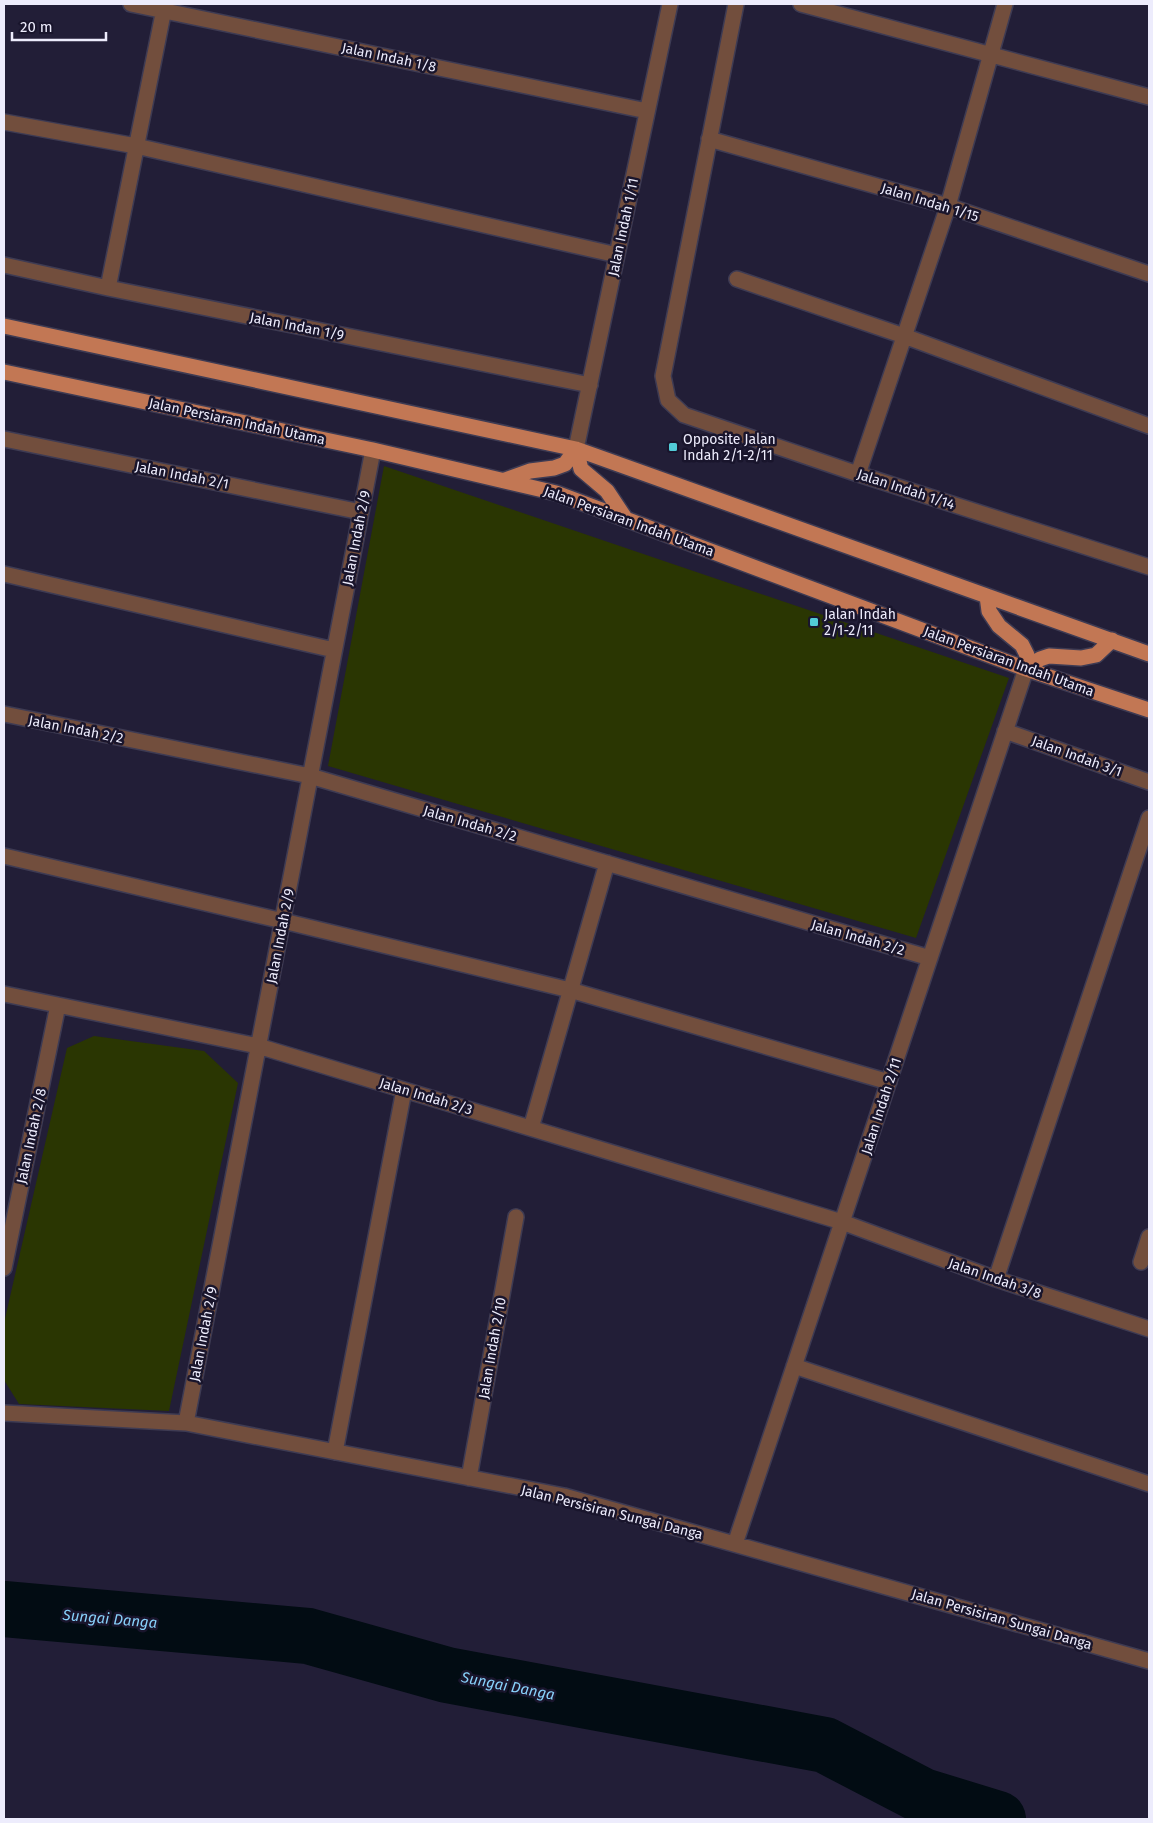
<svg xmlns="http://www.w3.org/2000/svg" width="1153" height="1823" viewBox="0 0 1153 1823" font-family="'Fira Sans',sans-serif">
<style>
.green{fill:#2a3602}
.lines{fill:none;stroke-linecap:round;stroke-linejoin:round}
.river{stroke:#020c13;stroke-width:56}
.minor-casing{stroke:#3e3b53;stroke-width:18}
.major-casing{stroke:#3e3b53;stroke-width:18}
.minor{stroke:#724e3d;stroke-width:15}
.major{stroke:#c27754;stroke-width:15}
.poi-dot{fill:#52cbd7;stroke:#19152c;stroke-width:2}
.labels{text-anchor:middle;stroke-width:5;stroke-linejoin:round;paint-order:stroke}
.street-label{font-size:14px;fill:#edecfc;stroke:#19152c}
.poi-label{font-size:14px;fill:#edecfc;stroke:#19152c;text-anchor:start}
.water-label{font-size:15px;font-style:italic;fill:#88d1fa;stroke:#19152c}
</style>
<rect width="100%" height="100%" fill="#221e37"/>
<path class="green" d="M384 466 1009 678 916 938 328 766Z
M94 1036 204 1051 238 1083 169 1411 19 1404 4 1380V1323L67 1048Z"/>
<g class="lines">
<path class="river" d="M4 1609 308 1636 447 1675 825 1745 923 1796 998 1819"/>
<defs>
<path id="minor" d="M131 4 647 111
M736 4 663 376 668 400 684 415 858 474 1149 567
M801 4 1149 97
M4 122 136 146 617 255
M709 139 948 206 1149 274
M4 265 108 288 590 385
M737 279 904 336 1149 426
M108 288 165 4
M4 439 361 512
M576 449 670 4
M858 474 948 206 1005 4
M4 574 334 650
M4 714 310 776 930 958
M1005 731 1149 782
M4 856 283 921 570 990 889 1082
M4 994 258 1046 842 1222 996 1279 1149 1329
M531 1128 607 863
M1141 1262 1149 1237
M4 1268 58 1005
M996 1279 1149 818
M794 1366 1149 1484
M4 1413 186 1423 564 1496 1149 1661
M186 1423 373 450
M335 1452 404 1090
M469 1478 516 1217
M735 1544 1026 669"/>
<path id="major" d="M4 326 576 449 1149 654
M4 372 373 450 556 493 1026 669 1149 710
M576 449 581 469 607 491 625 518
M505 480 530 471 554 468 565 464 576 449
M987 596 989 611 999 626 1022 645 1027 655 1026 669
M1026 669 1040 659 1049 656 1081 658 1096 655 1112 640"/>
</defs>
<use href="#minor" class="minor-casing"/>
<use href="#major" class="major-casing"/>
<use href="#minor" class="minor"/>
<use href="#major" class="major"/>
</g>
<g class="poi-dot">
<rect x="668" y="442" width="10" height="10" rx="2.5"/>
<rect x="809" y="617" width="10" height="10" rx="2.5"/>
</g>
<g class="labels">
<g class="street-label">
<text transform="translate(389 57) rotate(12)" y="5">Jalan Indah 1/8</text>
<text transform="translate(930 202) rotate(17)" y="5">Jalan Indah 1/15</text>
<text transform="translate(623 227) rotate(-78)" y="5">Jalan Indah 1/11</text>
<text transform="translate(297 326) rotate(11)" y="5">Jalan Indan 1/9</text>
<text transform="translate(237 421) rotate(12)" y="5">Jalan Persiaran Indah Utama</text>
<text transform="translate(182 475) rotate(11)" y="5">Jalan Indah 2/1</text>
<text transform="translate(906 489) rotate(18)" y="5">Jalan Indah 1/14</text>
<text transform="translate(629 521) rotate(20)" y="5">Jalan Persiaran Indah Utama</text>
<text transform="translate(356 538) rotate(-79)" y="5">Jalan Indah 2/9</text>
<text transform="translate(1009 661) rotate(20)" y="5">Jalan Persiaran Indah Utama</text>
<text transform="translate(76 729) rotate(11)" y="5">Jalan Indah 2/2</text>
<text transform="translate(1077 756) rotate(20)" y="5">Jalan Indah 3/1</text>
<text transform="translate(470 823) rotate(16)" y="5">Jalan Indah 2/2</text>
<text transform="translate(280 936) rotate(-79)" y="5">Jalan Indah 2/9</text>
<text transform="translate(858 937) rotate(16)" y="5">Jalan Indah 2/2</text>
<text transform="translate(426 1096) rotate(17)" y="5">Jalan Indah 2/3</text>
<text transform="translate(881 1106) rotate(-72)" y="5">Jalan Indah 2/11</text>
<text transform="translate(31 1136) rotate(-78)" y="5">Jalan Indah 2/8</text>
<text transform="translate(995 1278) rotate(19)" y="5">Jalan Indah 3/8</text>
<text transform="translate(203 1334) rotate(-79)" y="5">Jalan Indah 2/9</text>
<text transform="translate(492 1348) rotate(-80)" y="5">Jalan Indah 2/10</text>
<text transform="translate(612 1512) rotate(14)" y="5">Jalan Persisiran Sungai Danga</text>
<text transform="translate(1002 1619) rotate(16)" y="5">Jalan Persisiran Sungai Danga</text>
</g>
<g class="poi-label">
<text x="683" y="444">Opposite Jalan<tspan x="683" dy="16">Indah 2/1-2/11</tspan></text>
<text x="824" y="619">Jalan Indah<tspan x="824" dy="16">2/1-2/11</tspan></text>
</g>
<g class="water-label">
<text transform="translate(110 1619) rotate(5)" y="5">Sungai Danga</text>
<text transform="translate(508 1686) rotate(11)" y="5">Sungai Danga</text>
</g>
</g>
<rect width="1153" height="1823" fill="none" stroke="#edecfc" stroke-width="10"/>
<path d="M12 32v8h94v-8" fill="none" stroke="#edecfc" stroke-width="2.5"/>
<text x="20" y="32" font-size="15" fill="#edecfc" stroke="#19152c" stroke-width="4" paint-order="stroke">20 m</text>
</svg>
